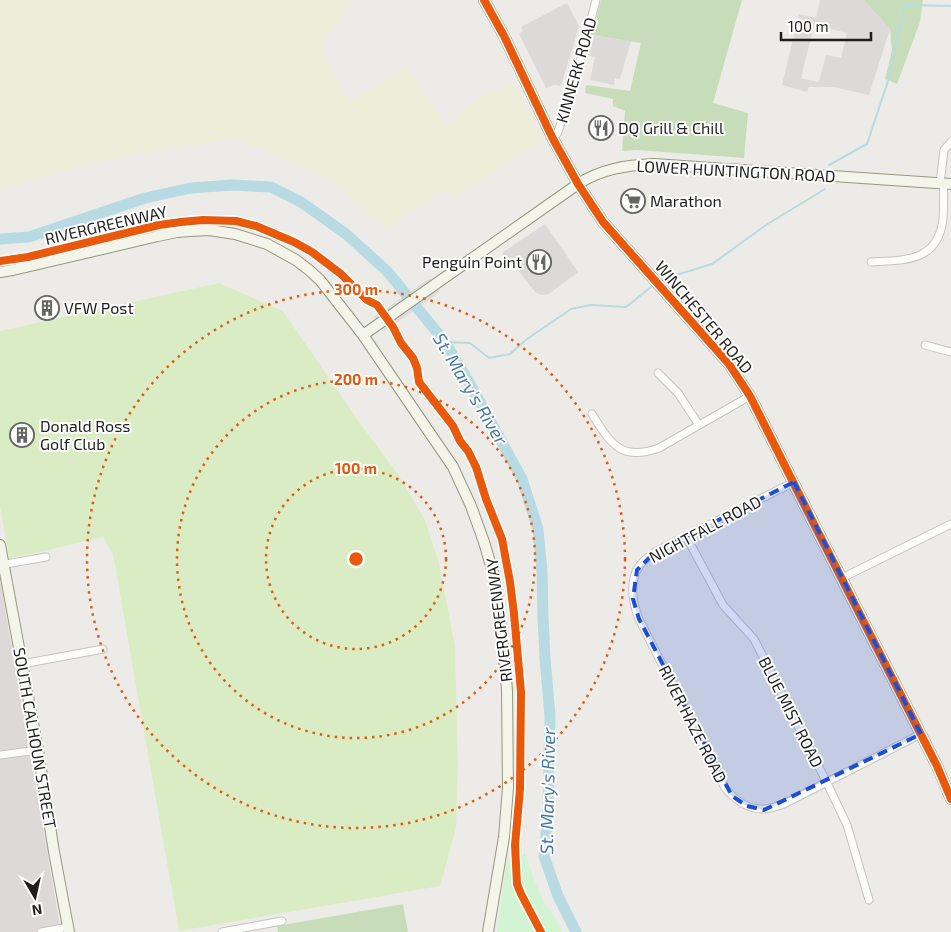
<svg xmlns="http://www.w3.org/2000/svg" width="951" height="932" viewBox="0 0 951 932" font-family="'Exo 2',sans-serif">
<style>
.residential{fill:#dcdad8}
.religious{fill:#dbdad8;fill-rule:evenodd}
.farmland{fill:#edeed9}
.grass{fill:#daecc4}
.forest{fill:#c7ddba}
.park{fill:#d3f4d3}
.pier{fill:#dddcda}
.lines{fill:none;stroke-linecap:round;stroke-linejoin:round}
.stream{stroke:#b8dae2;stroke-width:2}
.river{stroke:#b8dae2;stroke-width:11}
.street-casing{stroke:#c5c4c3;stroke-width:9}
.secondary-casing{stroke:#96977e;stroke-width:12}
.street{stroke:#fcfcfb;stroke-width:7}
.secondary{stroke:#f3f4ea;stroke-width:10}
.cycleway-casing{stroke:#fff;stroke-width:11}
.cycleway{stroke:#e8590c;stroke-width:8}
.marked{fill:#1d4ed8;fill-opacity:0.2;stroke:#1d4ed8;stroke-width:4;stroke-dasharray:10 6;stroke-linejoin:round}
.ring{fill:none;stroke:#e8590c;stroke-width:2.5;stroke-dasharray:2.5 5}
.labels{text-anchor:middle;stroke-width:4;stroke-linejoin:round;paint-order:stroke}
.street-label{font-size:16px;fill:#1e1e1e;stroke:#fff}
.poi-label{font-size:16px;fill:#1e1e1e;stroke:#fff;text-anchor:start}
.water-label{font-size:18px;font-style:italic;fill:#4278ac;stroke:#fff}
.centre{fill:#e8590c;stroke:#fff;stroke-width:2.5}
.ring-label{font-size:15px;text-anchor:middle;font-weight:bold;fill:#e8590c;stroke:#fff;stroke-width:4;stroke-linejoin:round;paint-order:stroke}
</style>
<rect width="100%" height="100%" fill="#edebe7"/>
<path class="residential" d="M0 579 61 932H0Z"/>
<path class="religious" d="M820 0H864L890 29 869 95 834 87H809L807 92 782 85 799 14 816 18ZM814 25 847 33 841 58 826 55 819 81 817 82 801 78Z
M567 3 579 26 561 86 554 85 546 88 519 34 523 31 521 27Z
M594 36 631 41 620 79 615 78 614 85 590 80 595 57 589 56Z
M545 224 578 272 554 290 548 294 542 295 536 293 512 263 507 260 502 253Z"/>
<path class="farmland" d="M0 0H352L321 46 349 102 408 67 445 126 477 99 514 83 542 139 455 198 442 191 386 229 331 180 235 138 95 162 0 190Z"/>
<path class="grass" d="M219 283 283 311 359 422 397 473 425 520 439 564 455 646 458 766 456 828 440 886 179 931 113 554 103 537 49 550 9 558 0 507V331Z"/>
<path class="forest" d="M601 0H742L713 103 748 113 744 158 637 150 622 151 625 111 613 106V99L585 93 586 85 630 91 641 43 592 35Z
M864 0H923L920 22 897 84 885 79 892 50 890 29Z
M403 904 408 932H278L277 926Z"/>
<path class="park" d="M526 854 533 877 544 903 556 919 562 932H497L507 859Z"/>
<path class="pier" d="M430 278 440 292 385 331 374 317Z"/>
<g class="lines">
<path class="stream" d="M829 165 867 144 887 84 905 5 951 6
M663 279 712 264 766 225 825 189
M445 342 470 343 489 358 510 354 527 339 571 309 591 305 626 307 651 287"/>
<path class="river" d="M0 239 29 237 145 198 191 188 232 185 271 187 301 202 346 234 387 271 445 342 470 384 522 479 538 529 542 571 543 617 545 658 550 716 548 813 544 856 558 896 576 932"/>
<defs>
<path id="street" d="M553 139 558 132 580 62 596 0
M940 184 944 150 951 142
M871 262C905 260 938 262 943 219 944 208 943 196 944 184
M925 345 951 352
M658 373 678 393 699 425
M592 414C610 443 621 462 659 448L750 396
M794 482 655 552C648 557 642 561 638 568 629 583 633 604 639 619L725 788C734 799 748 810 764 809 770 809 778 806 784 804L921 734
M686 536 723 605 754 639 827 783 847 825 869 900
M0 565 46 557
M842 578 951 524
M22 664 103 649
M0 755 38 750
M41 932 69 927
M222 932 282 921"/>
<path id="secondary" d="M484 0 504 36 553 139 578 184 603 222 729 364 750 396 817 530 937 766 951 799
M0 272 13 270 158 236 177 232 190 231 209 230 235 234 267 244 296 260 309 270 320 280 363 335 453 467 471 506 484 542 494 576 499 608 507 690 508 788 504 837 488 932
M363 335 578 184C601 169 627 165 654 164L951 184
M0 545 38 750 54 852 69 932"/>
</defs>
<use href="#street" class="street-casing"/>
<use href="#secondary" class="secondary-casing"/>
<use href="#street" class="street"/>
<use href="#secondary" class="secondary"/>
<defs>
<path id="cycleway" d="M484 0 504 36 553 139 578 184 603 222 729 364 750 396 817 530 937 766 951 799
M0 261 28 257 159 225 181 222 203 220 236 221 256 226 294 242 312 252 341 274 367 300 377 305 393 327 401 343 413 358 417 368 419 382 453 426 460 441 468 451 476 467 486 499 502 539 510 582 514 614 521 692 520 789 515 845 517 884 521 894 541 932"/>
</defs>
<use href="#cycleway" class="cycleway-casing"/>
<use href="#cycleway" class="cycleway"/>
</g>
<path class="marked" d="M794 482 921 734 764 810 747 806 732 796 639 619 633 599 637 570 655 552Z"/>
<g class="ring">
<circle cx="356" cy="559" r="90"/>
<circle cx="356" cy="559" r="179"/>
<circle cx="356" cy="559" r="269"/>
</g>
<defs>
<symbol id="restaurant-ring" viewBox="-11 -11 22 22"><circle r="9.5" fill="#fff" stroke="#666664" stroke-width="1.5"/><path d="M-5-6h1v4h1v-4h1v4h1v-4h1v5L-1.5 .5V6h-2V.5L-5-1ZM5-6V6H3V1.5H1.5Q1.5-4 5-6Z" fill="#666664"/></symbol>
<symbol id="supermarket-ring" viewBox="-11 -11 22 22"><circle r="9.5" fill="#fff" stroke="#666664" stroke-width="1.5"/><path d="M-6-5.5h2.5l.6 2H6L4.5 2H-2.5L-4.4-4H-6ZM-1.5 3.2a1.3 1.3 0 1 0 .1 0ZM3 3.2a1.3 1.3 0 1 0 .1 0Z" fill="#666664"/></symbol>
<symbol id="building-ring" viewBox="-11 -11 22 22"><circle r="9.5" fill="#fff" stroke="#666664" stroke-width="1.5"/><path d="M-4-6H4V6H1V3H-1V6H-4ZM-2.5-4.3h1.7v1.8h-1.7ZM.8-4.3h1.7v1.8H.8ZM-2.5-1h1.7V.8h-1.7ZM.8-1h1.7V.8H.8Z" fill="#666664"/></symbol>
</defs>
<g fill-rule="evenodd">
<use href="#restaurant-ring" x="587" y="114" width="28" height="28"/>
<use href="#supermarket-ring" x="619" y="187" width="28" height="28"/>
<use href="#restaurant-ring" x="525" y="248" width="28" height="28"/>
<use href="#building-ring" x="33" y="294" width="28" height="28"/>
<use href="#building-ring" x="8" y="421" width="28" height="28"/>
</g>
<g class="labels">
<g class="street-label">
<text transform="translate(576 70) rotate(-74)" y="6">KINNERK ROAD</text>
<text transform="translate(736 171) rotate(3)" y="6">LOWER HUNTINGTON ROAD</text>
<text transform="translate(106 225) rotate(-13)" y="6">RIVERGREENWAY</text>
<text transform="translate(704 317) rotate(50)" y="6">WINCHESTER ROAD</text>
<text transform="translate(705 529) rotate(-28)" y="6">NIGHTFALL ROAD</text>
<text transform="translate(499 620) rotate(-97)" y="6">RIVERGREENWAY</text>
<text transform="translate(791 712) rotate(63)" y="6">BLUE MIST ROAD</text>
<text transform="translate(693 724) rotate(63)" y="6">RIVER HAZE ROAD</text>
<text transform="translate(35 738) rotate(80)" y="6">SOUTH CALHOUN STREET</text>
</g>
<g class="poi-label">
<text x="618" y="134">DQ Grill &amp; Chill</text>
<text x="650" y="207">Marathon</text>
<text x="522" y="268" text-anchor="end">Penguin Point</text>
<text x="64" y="314">VFW Post</text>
<text x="40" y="432">Donald Ross<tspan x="40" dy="18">Golf Club</tspan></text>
</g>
<g class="water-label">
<text transform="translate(470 389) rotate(59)" y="6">St. Mary's River</text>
<text transform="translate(548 791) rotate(-89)" y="6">St. Mary's River</text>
</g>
</g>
<circle cx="356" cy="559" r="8" class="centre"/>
<g class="ring-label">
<text x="356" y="295">300 m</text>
<text x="356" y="385">200 m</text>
<text x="356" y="474">100 m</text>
</g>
<g transform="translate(35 897) rotate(171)" stroke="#ffffff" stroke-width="4" paint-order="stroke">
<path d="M0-4L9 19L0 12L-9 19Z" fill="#1e1e1e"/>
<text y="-8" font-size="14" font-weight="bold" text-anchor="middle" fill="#1e1e1e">N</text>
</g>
<path d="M781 32v8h90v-8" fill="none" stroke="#1e1e1e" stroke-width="2.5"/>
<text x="788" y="32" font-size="15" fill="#1e1e1e" stroke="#ffffff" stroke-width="4" paint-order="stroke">100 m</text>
</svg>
